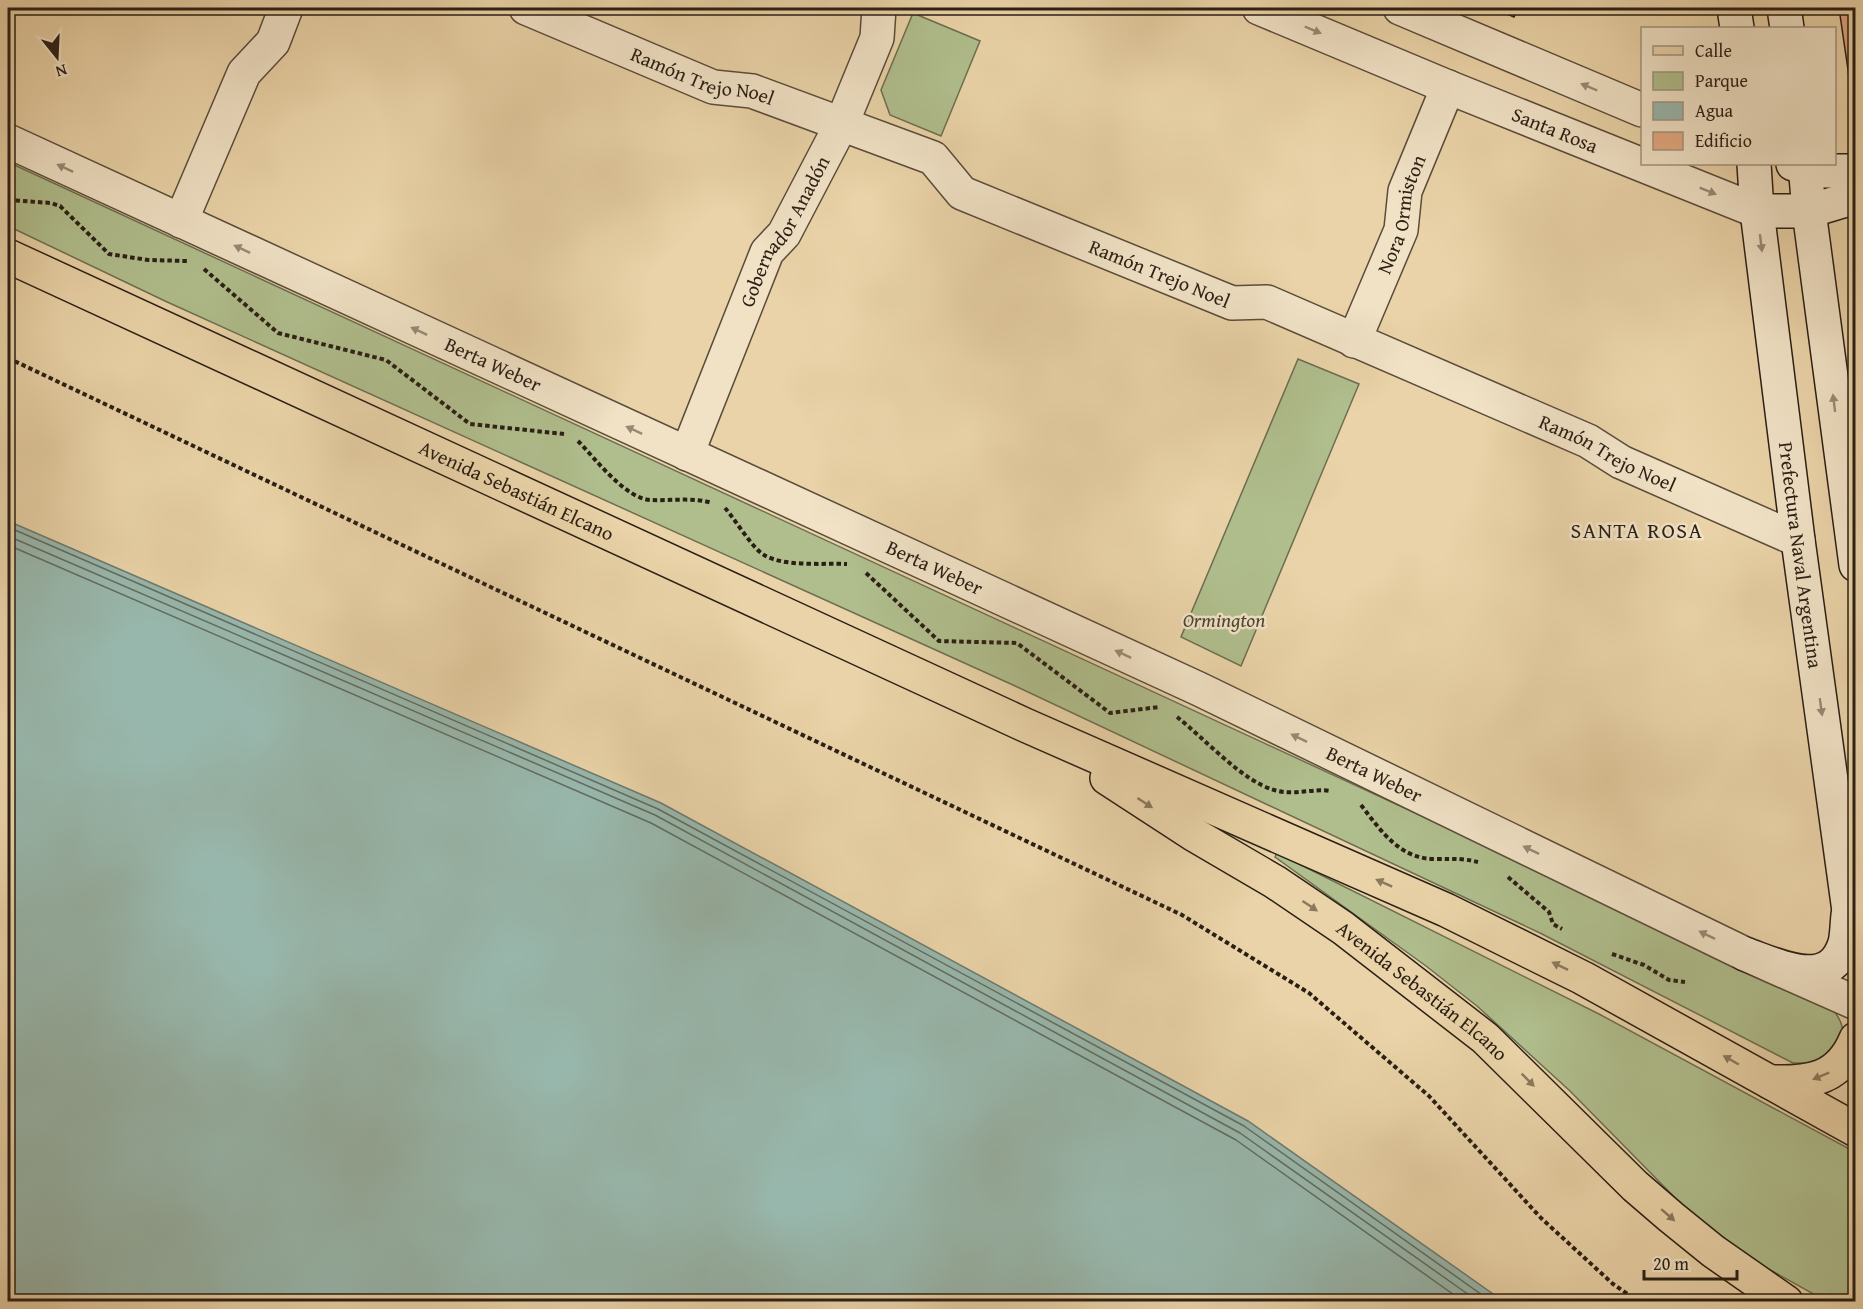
<svg xmlns="http://www.w3.org/2000/svg" width="1863" height="1309" viewBox="0 0 1863 1309" font-family="'Gentium Book Plus',serif">
<style>
.green{fill:#b0be8d;stroke:#6d6e51;stroke-width:1.5}
.water{fill:#98b7ac;stroke:#6c7a70;stroke-width:1.5}
.lines{fill:none;stroke-linecap:round;stroke-linejoin:round}
.shore{stroke:#616b60;stroke-width:1.5}
.building{fill:#e4a880;stroke:#2a1f15;stroke-width:1.5;filter:url(#shadow)}
.minor-casing{stroke:#5a4c3a;stroke-width:36}
.secondary-casing{stroke:#2a1f15;stroke-width:36}
.primary-casing{stroke:#2a1f15;stroke-width:36}
.path{stroke:#2a1f15;stroke-width:4;stroke-dasharray:4.5 3;stroke-linecap:butt}
.minor{stroke:#f1e2c6;stroke-width:33}
.secondary{stroke:#f1e2c6;stroke-width:33}
.primary{stroke:#ead3a8;stroke-width:33}
.oneway{fill:#978a76}
.oneway2{fill:#8a795e}
.labels{text-anchor:middle;stroke-width:5;stroke-linejoin:round;paint-order:stroke}
.street-label{font-size:20px;fill:#2a1f15;stroke:#f1e2c6}
.park-label{font-size:20px;font-style:italic;fill:#4c4733;stroke:#f1e2c6}
.quarter-label{font-size:22px;letter-spacing:1.5px;fill:#2a1f15;stroke:#f1e2c6}
</style>
<defs>
<filter id="shadow"><feDropShadow dx="5.5" dy="-5.5" stdDeviation="0" flood-color="#0004"/></filter>
</defs>
<rect width="100%" height="100%" fill="#ead3a8"/>
<filter id="stains"><feTurbulence type="fractalNoise" baseFrequency=".00333" numOctaves="4"/><feColorMatrix values="0 0 0 0 .2 0 0 0 0 .09 0 0 0 0 .02 0 0 0 .5 -.17"/></filter>
<radialGradient id="worn" r=".72"><stop offset=".6" stop-color="#630" stop-opacity="0"/><stop offset="1" stop-color="#630" stop-opacity=".3"/></radialGradient>
<path class="green" d="M913 13 980 41 941 136 890 115 881 90Z
M8 162 1826 1003C1843 1018 1852 1039 1830 1055 1826 1057 1822 1061 1818 1062 1810 1064 1801 1063 1793 1063L1540 933 1013 685 165 301 8 226Z
M1298 359 1359 384 1241 666 1181 637Z
M1277 853 1599 1014 1855 1152V1301H1826L1756 1262 1728 1243 1693 1216 1570 1091 1477 1006 1426 966 1275 857Z"/>
<path class="water" d="M8 521 661 803 1248 1121 1503 1301H8Z"/>
<g class="lines">
<path class="shore" d="M8 527 658 809 1244 1126 1492 1302
M8 536 655 815 1240 1133 1479 1302
M8 545 651 823 1236 1140 1464 1302"/>
</g>
<path class="building" d="M1493 8H1518L1514 17Z
M1839 8H1856V104H1853Z"/>
<g class="lines">
<defs>
<g id="minor">
<path id="s1" d="M526 8 713 87 752 91 933 158 962 193 1232 303 1267 302 1588 441 1621 462 1798 540"/>
<path id="s2" d="M1259 8 1448 87 1757 211"/>
<path d="M1400 8 1642 110"/>
<path id="s3" d="M8 141 1199 689 1745 954 1856 1003"/>
<path d="M181 221 244 73 273 42 286 8"/>
<path id="s4" d="M1354 341 1401 230 1405 191 1448 87"/>
<path id="s5" d="M687 454 767 252 784 234 842 123 877 38 879 8"/>
</g>
<g id="secondary">
<path d="M1734 8 1737 28"/>
<path d="M1784 8 1787 28"/>
<path id="s6" d="M1754 164 1757 211 1798 540 1849 911 1856 946"/>
<path d="M1793 164 1825 171H1853"/>
<path d="M1805 164 1809 211 1856 565"/>
<path d="M1757 211H1809L1856 197"/>
<path d="M1745 954C1777 965 1830 993 1845 943 1847 935 1847 924 1848 915"/>
</g>
<g id="primary">
<path id="s7" d="M8 256 1025 725 1446 910 1583 978 1856 1130"/>
<path id="s8" d="M1107 778 1193 834 1275 882 1343 928 1485 1038 1635 1186 1671 1217 1713 1251 1786 1302"/>
<path d="M1770 1082C1810 1083 1839 1080 1856 1039"/>
</g>
</defs>
<use href="#minor" class="minor-casing"/>
<use href="#secondary" class="secondary-casing"/>
<use href="#primary" class="primary-casing"/>
<path class="path" d="M8 200 51 203 60 206 109 254 148 260 187 261
M204 269 278 333 386 360 470 424 564 434
M8 358 1182 915 1309 993 1429 1096 1541 1218 1613 1284 1639 1302
M578 441C595 458 625 499 651 500 671 501 693 497 712 503
M725 508C735 519 752 548 764 555 784 567 823 563 847 564
M866 573 939 641 1017 643 1110 713 1159 707
M1177 717C1204 738 1242 781 1274 790 1294 796 1313 788 1330 791
M1361 805C1381 831 1400 860 1437 859 1453 859 1461 858 1478 862
M1508 877 1549 912 1553 924 1562 929
M1612 954 1644 965 1669 980 1685 982"/>
<use href="#minor" class="minor"/>
<use href="#secondary" class="secondary"/>
<use href="#primary" class="primary"/>
</g>
<defs><path id="oneway-solid" d="M-6-.8H1V-3.2L6.5 0L1 3.2V.8H-6Z" transform="scale(1.5)"/></defs>
<g class="oneway">
<use href="#oneway-solid" transform="translate(1313 30) rotate(23)"/>
<use href="#oneway-solid" transform="translate(1589 87) rotate(-157)"/>
<use href="#oneway-solid" transform="translate(65 168) rotate(-155)"/>
<use href="#oneway-solid" transform="translate(1708 191) rotate(22)"/>
<use href="#oneway-solid" transform="translate(1761 243) rotate(83)"/>
<use href="#oneway-solid" transform="translate(242 249) rotate(-155)"/>
<use href="#oneway-solid" transform="translate(419 331) rotate(-155)"/>
<use href="#oneway-solid" transform="translate(1834 403) rotate(-97)"/>
<use href="#oneway-solid" transform="translate(634 430) rotate(-155)"/>
<use href="#oneway-solid" transform="translate(1123 654) rotate(-155)"/>
<use href="#oneway-solid" transform="translate(1821 707) rotate(82)"/>
<use href="#oneway-solid" transform="translate(1299 738) rotate(-154)"/>
<use href="#oneway-solid" transform="translate(1531 850) rotate(-154)"/>
<use href="#oneway-solid" transform="translate(1707 935) rotate(-154)"/>
</g>
<g class="oneway2">
<use href="#oneway-solid" transform="translate(1145 803) rotate(33)"/>
<use href="#oneway-solid" transform="translate(1384 883) rotate(-156)"/>
<use href="#oneway-solid" transform="translate(1310 906) rotate(34)"/>
<use href="#oneway-solid" transform="translate(1560 966) rotate(-154)"/>
<use href="#oneway-solid" transform="translate(1731 1060) rotate(-150)"/>
<use href="#oneway-solid" transform="translate(1821 1076) rotate(157)"/>
<use href="#oneway-solid" transform="translate(1528 1080) rotate(45)"/>
<use href="#oneway-solid" transform="translate(1668 1215) rotate(41)"/>
</g>
<g class="labels">
<g class="street-label">
<text dy="7" stroke="none"><textPath href="#s1" startOffset="190">Ramón Trejo Noel</textPath></text>
<text dy="7" stroke="none"><textPath href="#s2" startOffset="320">Santa Rosa</textPath></text>
<text dy="7" stroke="none"><textPath href="#s4" startOffset="136">Nora Ormiston</textPath></text>
<text dy="7" stroke="none"><textPath href="#s5" startOffset="244">Gobernador Anadón</textPath></text>
<text dy="7" stroke="none"><textPath href="#s1" startOffset="694">Ramón Trejo Noel</textPath></text>
<text dy="7" stroke="none"><textPath href="#s3" startOffset="534">Berta Weber</textPath></text>
<text dy="7" stroke="none"><textPath href="#s1" startOffset="1180">Ramón Trejo Noel</textPath></text>
<text dy="7" stroke="none"><textPath href="#s7" startOffset="560">Avenida Sebastián Elcano</textPath></text>
<text dy="7" stroke="none"><textPath href="#s6" startOffset="394">Prefectura Naval Argentina</textPath></text>
<text dy="7" stroke="none"><textPath href="#s3" startOffset="1020">Berta Weber</textPath></text>
<text dy="7" stroke="none"><textPath href="#s3" startOffset="1506">Berta Weber</textPath></text>
<text dy="7" stroke="none"><textPath href="#s8" startOffset="381">Avenida Sebastián Elcano</textPath></text>
</g>
<g class="park-label">
<text x="1224" y="627">Ormington</text>
</g>
<g class="quarter-label">
<text x="1637" y="538">SANTA ROSA</text>
</g>
</g>
<rect width="1863" height="1309" fill="none" stroke="#ead3a8" stroke-width="30"/>
<rect x="9" y="9" width="1845" height="1291" fill="none" stroke="#2a1f15" stroke-width="3"/>
<rect x="15" y="15" width="1833" height="1279" fill="none" stroke="#2a1f15" stroke-width="1.5"/>
<rect x="1641" y="27" width="195" height="138" fill="#f1e2c6" stroke="#a1947f" stroke-width="1.5"/>
<rect x="1653" y="46" width="30" height="9" fill="#ead3a8" stroke="#a1947f" stroke-width="1.5"/>
<text x="1695" y="57" font-size="18" fill="#2a1f15">Calle</text>
<rect x="1653" y="72" width="30" height="18" fill="#b0be8d" stroke="#a1947f" stroke-width="1.5"/>
<text x="1695" y="87" font-size="18" fill="#2a1f15">Parque</text>
<rect x="1653" y="102" width="30" height="18" fill="#98b7ac" stroke="#a1947f" stroke-width="1.5"/>
<text x="1695" y="117" font-size="18" fill="#2a1f15">Agua</text>
<rect x="1653" y="132" width="30" height="18" fill="#e4a880" stroke="#a1947f" stroke-width="1.5"/>
<text x="1695" y="147" font-size="18" fill="#2a1f15">Edificio</text>
<g transform="translate(57 57) rotate(162)" stroke="#f1e2c6" stroke-width="4.5" paint-order="stroke">
<path d="M0-4.5L10 22L0 15L-10 22Z" fill="#2a1f15"/>
<text y="-9" font-size="16" font-weight="bold" text-anchor="middle" fill="#2a1f15">N</text>
</g>
<path d="M1644 1270v9h93v-9" fill="none" stroke="#2a1f15" stroke-width="3"/>
<text x="1653" y="1270" font-size="18" fill="#2a1f15" stroke="#f1e2c6" stroke-width="4.5" paint-order="stroke">20 m</text>
<rect width="100%" height="100%" filter="url(#stains)"/>
<rect width="100%" height="100%" fill="url(#worn)"/>
</svg>
